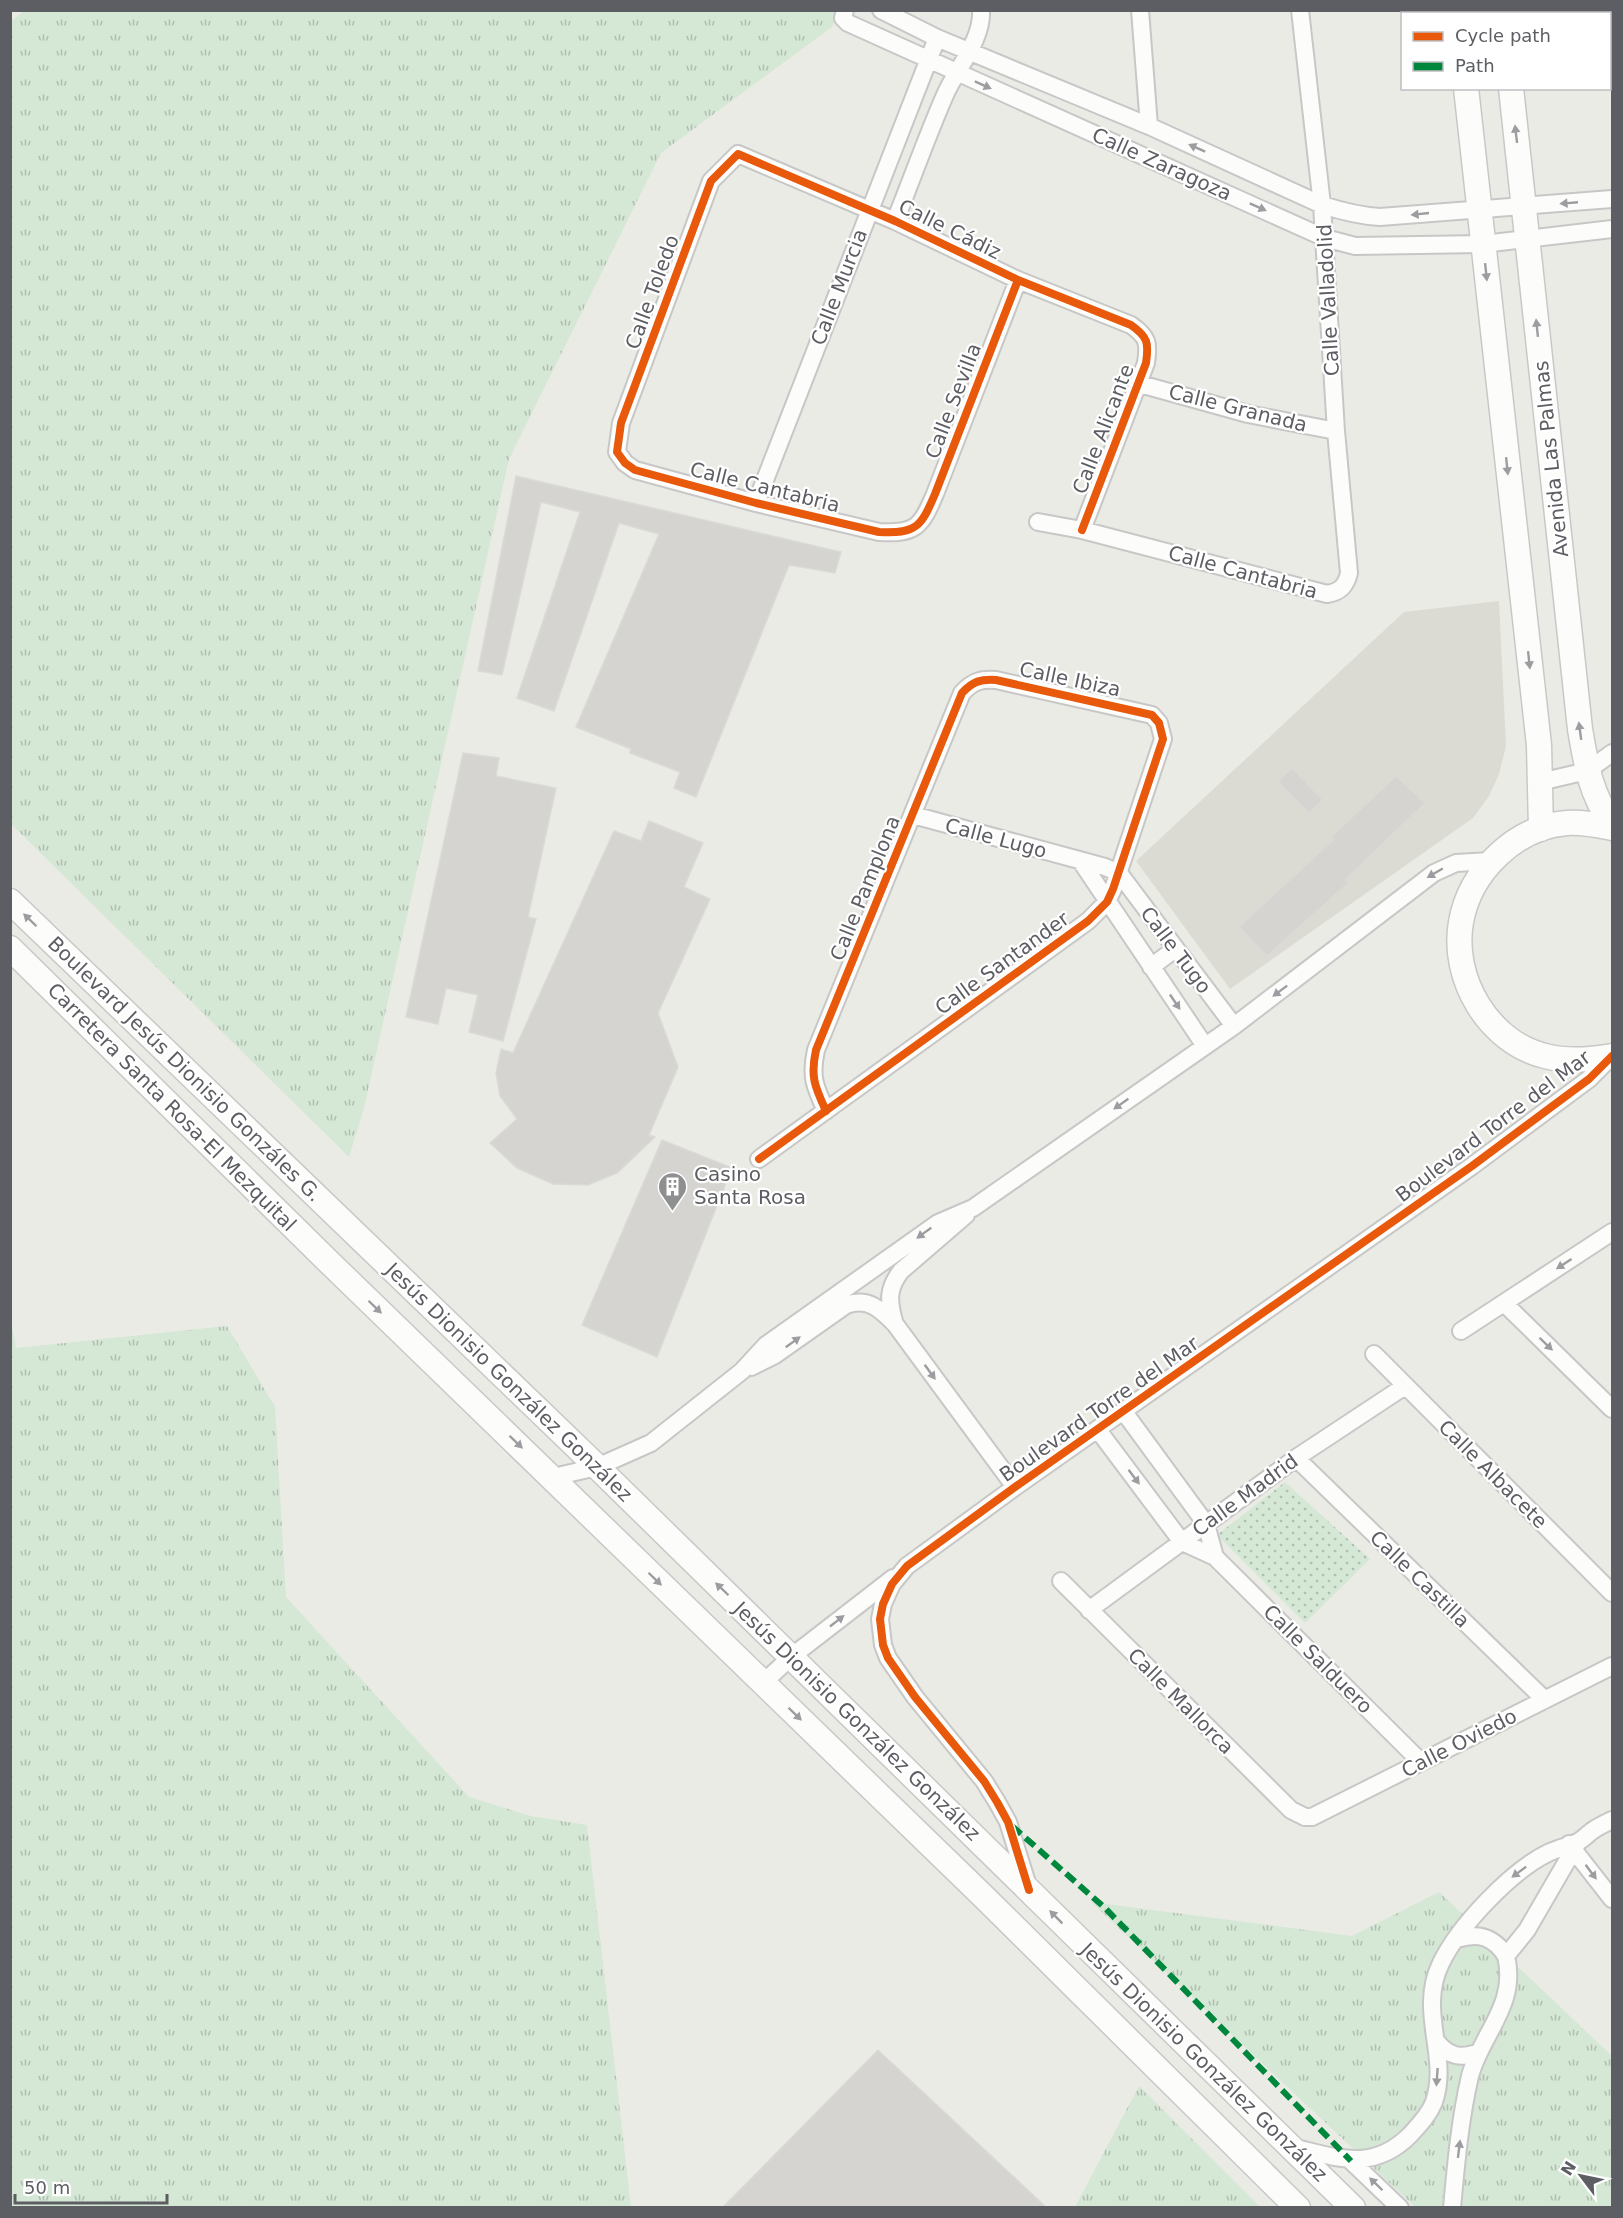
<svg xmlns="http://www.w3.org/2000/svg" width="1623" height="2218" viewBox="0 0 1623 2218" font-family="'DejaVu Sans',sans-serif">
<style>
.education{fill:#dbdbd4}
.grass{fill:url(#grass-tufts)}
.park{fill:url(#park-dots)}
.building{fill:#d5d4d1;stroke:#dadad6;stroke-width:1.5}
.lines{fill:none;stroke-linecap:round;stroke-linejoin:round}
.street-casing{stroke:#c7c7c7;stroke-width:20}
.secondary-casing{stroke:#c8c8c8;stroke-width:27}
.street{stroke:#fcfcfb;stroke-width:16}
.secondary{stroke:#fcfcfb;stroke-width:24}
.quiet{stroke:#00873e;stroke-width:6;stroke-dasharray:12 6;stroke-linecap:butt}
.cycleway-casing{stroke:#fff;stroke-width:11}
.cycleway{stroke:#e8590c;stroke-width:8}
.oneway{fill:#9c9da0}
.labels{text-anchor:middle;stroke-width:4.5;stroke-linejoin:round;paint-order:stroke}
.street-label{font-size:20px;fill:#5c5e63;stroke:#fff}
.poi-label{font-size:20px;fill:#5c5e63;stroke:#fff;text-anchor:start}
</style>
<defs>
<pattern id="grass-tufts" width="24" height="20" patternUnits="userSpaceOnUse" patternTransform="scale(1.5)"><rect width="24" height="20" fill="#d5e7d5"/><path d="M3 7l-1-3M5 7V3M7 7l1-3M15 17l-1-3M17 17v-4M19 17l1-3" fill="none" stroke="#b0beb0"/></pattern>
<pattern id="park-dots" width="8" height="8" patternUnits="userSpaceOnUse" patternTransform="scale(1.5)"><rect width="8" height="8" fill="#d5e7d5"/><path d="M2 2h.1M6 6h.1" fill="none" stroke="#b0beb0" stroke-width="1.8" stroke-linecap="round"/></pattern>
</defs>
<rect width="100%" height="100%" fill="#ebebe6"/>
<path class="education" d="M1499 601 1506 746 1499 774 1489 796 1473 818 1230 989 1136 861 1404 612Z"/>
<path class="grass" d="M25 10 840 11 832 27 661 153 509 459 364 1108 349 1157 11 824 10 22Z
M11 1320 16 1348 227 1326 275 1407 286 1597 469 1797 531 1816 587 1825 631 2207H11Z
M1439 1892 1612 2056V2207H1415L1091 1902 1352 1936Z
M1139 2086 1260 2207H1075Z"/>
<path class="park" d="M1285 1482 1370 1559 1305 1623 1217 1535Z"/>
<path class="building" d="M516 476 841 552 835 573 789 565 696 797 674 788 680 772 630 753 631 749 576 727 659 534 619 523 554 711 517 698 580 512 541 502 502 675 478 671Z
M463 753 499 758 496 776 556 788 528 917 536 919 503 1041 469 1032 478 995 446 988 438 1024 406 1017Z
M1292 768 1323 800 1309 813 1278 782Z
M1396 776 1425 803 1345 880 1348 883 1267 956 1239 927 1334 839 1331 837Z
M649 821 703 843 684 887 710 899 658 1013 678 1067 649 1135 655 1137 617 1173 588 1185 553 1184 517 1168 490 1143 517 1119 500 1096 496 1073 501 1049 513 1053 614 831 641 841Z
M662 1140 732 1168 657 1357 582 1325Z
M878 2050 1047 2208H722Z"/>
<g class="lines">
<defs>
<path id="street" d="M845 10 843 18 848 23 1325 238 1355 246 1483 244 1612 229
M881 10 937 38 1149 126 1322 205C1341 211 1360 216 1380 217L1612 199
M1140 10 1149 126
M1610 19H1612
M1610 46 1612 45
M895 221C912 179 927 136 945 95 956 69 983 40 981 10
M1018 280 935 494C921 527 916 534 879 532L756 503 635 470 625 463 617 452 621 423 711 181 738 154 895 221 1018 280 1131 325C1148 337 1149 343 1146 363L1082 530
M1140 384 1248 414 1336 431
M756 503 937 38
M1038 522 1082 530 1327 594C1340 592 1346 586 1349 573L1336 431 1322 205 1300 10
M1540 782 1587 771 1612 753
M913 815 1105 867 1119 873 1234 1026
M1080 860 1205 1046
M1151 967 1175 949
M759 1159 1088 921 1107 902 1113 889 1163 739 1159 723 1152 715 996 680C981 679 973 681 962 693L816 1050C810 1077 815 1087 826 1111
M1504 1303 1612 1409
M894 1321C888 1300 888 1288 901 1271L966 1215
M1461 1331 1612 1232
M1374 1354 1612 1593
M751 1367 775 1355 846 1305C868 1297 880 1309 895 1324L1015 1487
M1124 1412 1206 1524 1215 1557
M1098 1430 1182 1542 1215 1557 1421 1762
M1296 1458 1545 1700
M554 1479 562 1475 597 1467 651 1443 742 1371 766 1345 938 1223 973 1208 1234 1026 1434 873 1456 863 1491 861
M1061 1581 1291 1810 1305 1817H1312L1612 1666
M1089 1610 1296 1458 1405 1386
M763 1683 791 1657 893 1578
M1569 1844 1612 1899
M1028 1886 1008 1822 997 1802 984 1781 915 1697 888 1658 883 1645 880 1619 883 1604 892 1584 907 1566 1015 1487 1472 1166 1589 1079 1612 1056
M1457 1939C1479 1932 1494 1937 1506 1956
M1437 2042C1449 2057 1462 2059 1479 2052
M1291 2147C1336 2157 1372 2173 1410 2135 1419 2125 1429 2115 1434 2102 1450 2055 1417 2012 1441 1963 1459 1926 1511 1871 1548 1853 1558 1848 1569 1846 1578 1842 1583 1839 1588 1834 1592 1831 1599 1826 1606 1823 1612 1820
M1351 2161 1400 2208
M1452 2208C1456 2164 1460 2119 1470 2076 1481 2034 1518 2005 1506 1956L1527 1930 1578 1842"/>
<path id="secondary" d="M1459 10V14
M1503 10V14
M1466 88 1539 745 1541 829
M1511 88 1580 729C1586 765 1591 795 1612 824
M1612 828C1597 825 1583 822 1567 823 1516 827 1470 871 1461 922 1451 978 1488 1042 1545 1056 1568 1062 1590 1060 1612 1056
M10 901 585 1455 1353 2208
M10 948 333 1266 984 1897 1298 2208"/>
</defs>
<use href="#street" class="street-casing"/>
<use href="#secondary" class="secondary-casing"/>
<use href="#street" class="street"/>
<use href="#secondary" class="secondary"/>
<path class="quiet" d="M1012 1826 1105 1908 1351 2161"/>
<defs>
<path id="cycleway" d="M1018 280 935 494C921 527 916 534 879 532L756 503 635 470 625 463 617 452 621 423 711 181 738 154 895 221 1018 280 1131 325C1148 337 1149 343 1146 363L1082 530
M759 1159 1088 921 1107 902 1113 889 1163 739 1159 723 1152 715 996 680C981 679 973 681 962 693L816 1050C810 1077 815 1087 826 1111
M1029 1890 1008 1822 997 1802 984 1781 915 1697 888 1658 883 1645 880 1619 883 1604 892 1584 907 1566 1015 1487 1472 1166 1589 1079 1612 1056"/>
</defs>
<use href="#cycleway" class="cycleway-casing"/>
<use href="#cycleway" class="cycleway"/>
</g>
<defs><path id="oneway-solid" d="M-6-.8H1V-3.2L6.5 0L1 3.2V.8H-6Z" transform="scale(1.5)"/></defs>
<g class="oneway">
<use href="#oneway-solid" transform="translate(983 85) rotate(24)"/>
<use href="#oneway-solid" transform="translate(1516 134) rotate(-97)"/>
<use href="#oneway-solid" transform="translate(1197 148) rotate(-156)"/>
<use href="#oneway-solid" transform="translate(1569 203) rotate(175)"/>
<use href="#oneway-solid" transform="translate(1258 207) rotate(24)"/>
<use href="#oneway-solid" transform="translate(1420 214) rotate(174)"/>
<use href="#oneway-solid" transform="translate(1486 272) rotate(84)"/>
<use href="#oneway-solid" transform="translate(1537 328) rotate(-96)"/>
<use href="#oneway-solid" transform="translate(1507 466) rotate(84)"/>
<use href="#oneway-solid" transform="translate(1529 660) rotate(84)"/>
<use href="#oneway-solid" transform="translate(1580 731) rotate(-98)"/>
<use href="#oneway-solid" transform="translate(1435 873) rotate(150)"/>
<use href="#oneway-solid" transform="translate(30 920) rotate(-136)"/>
<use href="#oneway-solid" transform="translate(1280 991) rotate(143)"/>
<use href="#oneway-solid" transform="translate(1175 1002) rotate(56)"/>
<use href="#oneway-solid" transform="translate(1121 1104) rotate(145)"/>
<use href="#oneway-solid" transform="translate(924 1233) rotate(144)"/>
<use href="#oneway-solid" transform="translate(1564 1264) rotate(147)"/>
<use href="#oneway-solid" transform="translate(375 1307) rotate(44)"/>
<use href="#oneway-solid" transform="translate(793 1342) rotate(-36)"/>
<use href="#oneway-solid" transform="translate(1546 1344) rotate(44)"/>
<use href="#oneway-solid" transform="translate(930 1372) rotate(54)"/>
<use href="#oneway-solid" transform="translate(516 1442) rotate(44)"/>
<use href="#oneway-solid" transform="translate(1134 1477) rotate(53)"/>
<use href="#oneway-solid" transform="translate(655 1579) rotate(44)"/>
<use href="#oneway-solid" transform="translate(722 1589) rotate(-136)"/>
<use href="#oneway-solid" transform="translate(837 1621) rotate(-38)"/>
<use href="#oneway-solid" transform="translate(795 1714) rotate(44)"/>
<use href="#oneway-solid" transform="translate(1519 1872) rotate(143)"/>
<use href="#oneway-solid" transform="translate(1591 1872) rotate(53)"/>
<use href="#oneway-solid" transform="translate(1056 1917) rotate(-135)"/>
<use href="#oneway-solid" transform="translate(1437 2077) rotate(94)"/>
<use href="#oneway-solid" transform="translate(1459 2149) rotate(-83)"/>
<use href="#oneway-solid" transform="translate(1376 2184) rotate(-136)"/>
</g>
<defs>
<symbol id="building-pin" viewBox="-11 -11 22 30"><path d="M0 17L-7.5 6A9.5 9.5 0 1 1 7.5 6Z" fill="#8e8f91" stroke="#fff"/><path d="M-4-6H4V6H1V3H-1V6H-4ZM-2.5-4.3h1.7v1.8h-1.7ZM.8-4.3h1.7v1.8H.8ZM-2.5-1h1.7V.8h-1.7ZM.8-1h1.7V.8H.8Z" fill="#fff"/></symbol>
</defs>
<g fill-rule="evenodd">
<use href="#building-pin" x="656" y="1170" width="33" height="45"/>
</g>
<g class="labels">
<g class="street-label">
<text transform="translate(1162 164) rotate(24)" y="7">Calle Zaragoza</text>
<text transform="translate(950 229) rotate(26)" y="7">Calle Cádiz</text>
<text transform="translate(839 287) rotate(-69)" y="7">Calle Murcia</text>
<text transform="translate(652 292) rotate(-70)" y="7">Calle Toledo</text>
<text transform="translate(1328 300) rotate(-93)" y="7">Calle Valladolid</text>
<text transform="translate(953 401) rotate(-69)" y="7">Calle Sevilla</text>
<text transform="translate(1238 408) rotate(14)" y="7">Calle Granada</text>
<text transform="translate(1103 429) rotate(-69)" y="7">Calle Alicante</text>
<text transform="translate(1551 459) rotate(-96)" y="7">Avenida Las Palmas</text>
<text transform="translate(765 487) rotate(14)" y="7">Calle Cantabria</text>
<text transform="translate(1243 572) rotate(15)" y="7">Calle Cantabria</text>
<text transform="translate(1070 679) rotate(12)" y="7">Calle Ibiza</text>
<text transform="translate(996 838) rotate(15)" y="7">Calle Lugo</text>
<text transform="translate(865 888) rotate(-68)" y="7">Calle Pamplona</text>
<text transform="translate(1176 950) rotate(53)" y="7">Calle Tugo</text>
<text transform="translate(1002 963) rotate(-36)" y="7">Calle Santander</text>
<text transform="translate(185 1069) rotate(44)" y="7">Boulevard Jesús Dionisio Gonzáles G.</text>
<text transform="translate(172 1107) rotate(45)" y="7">Carretera Santa Rosa-El Mezquital</text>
<text transform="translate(1493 1126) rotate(-37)" y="7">Boulevard Torre del Mar</text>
<text transform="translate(509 1382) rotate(44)" y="7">Jesús Dionisio González González</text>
<text transform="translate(1099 1409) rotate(-35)" y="7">Boulevard Torre del Mar</text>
<text transform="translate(1493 1474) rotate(45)" y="7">Calle Albacete</text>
<text transform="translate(1245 1495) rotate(-36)" y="7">Calle Madrid</text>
<text transform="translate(1420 1579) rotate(44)" y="7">Calle Castilla</text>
<text transform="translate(1318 1659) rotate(45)" y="7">Calle Salduero</text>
<text transform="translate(1181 1701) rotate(45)" y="7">Calle Mallorca</text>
<text transform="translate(857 1721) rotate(44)" y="7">Jesús Dionisio González González</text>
<text transform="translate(1459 1743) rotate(-27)" y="7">Calle Oviedo</text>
<text transform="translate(1204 2062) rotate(44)" y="7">Jesús Dionisio González González</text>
</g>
<g class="poi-label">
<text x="694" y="1181">Casino<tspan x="694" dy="23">Santa Rosa</tspan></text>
</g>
</g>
<rect width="1623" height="2218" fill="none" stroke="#5c5e63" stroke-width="24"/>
<rect x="1401" y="12" width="210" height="78" fill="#ffffff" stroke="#bebfc1" stroke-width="1.5"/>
<rect x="1413" y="32" width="30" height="9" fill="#e8590c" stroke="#bebfc1" stroke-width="1.5"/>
<text x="1455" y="42" font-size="18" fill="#5c5e63">Cycle path</text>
<rect x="1413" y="62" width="30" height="9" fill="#00873e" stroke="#bebfc1" stroke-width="1.5"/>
<text x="1455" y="72" font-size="18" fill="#5c5e63">Path</text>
<g transform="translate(1581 2176) rotate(302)" stroke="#ffffff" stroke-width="4.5" paint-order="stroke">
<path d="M0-4.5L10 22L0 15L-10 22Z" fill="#5c5e63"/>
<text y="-9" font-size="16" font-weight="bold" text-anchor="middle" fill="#5c5e63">N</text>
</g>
<path d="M15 2194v9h152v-9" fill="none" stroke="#5c5e63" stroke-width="3"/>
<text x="24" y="2194" font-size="18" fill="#5c5e63" stroke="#ffffff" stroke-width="4.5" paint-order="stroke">50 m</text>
</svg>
